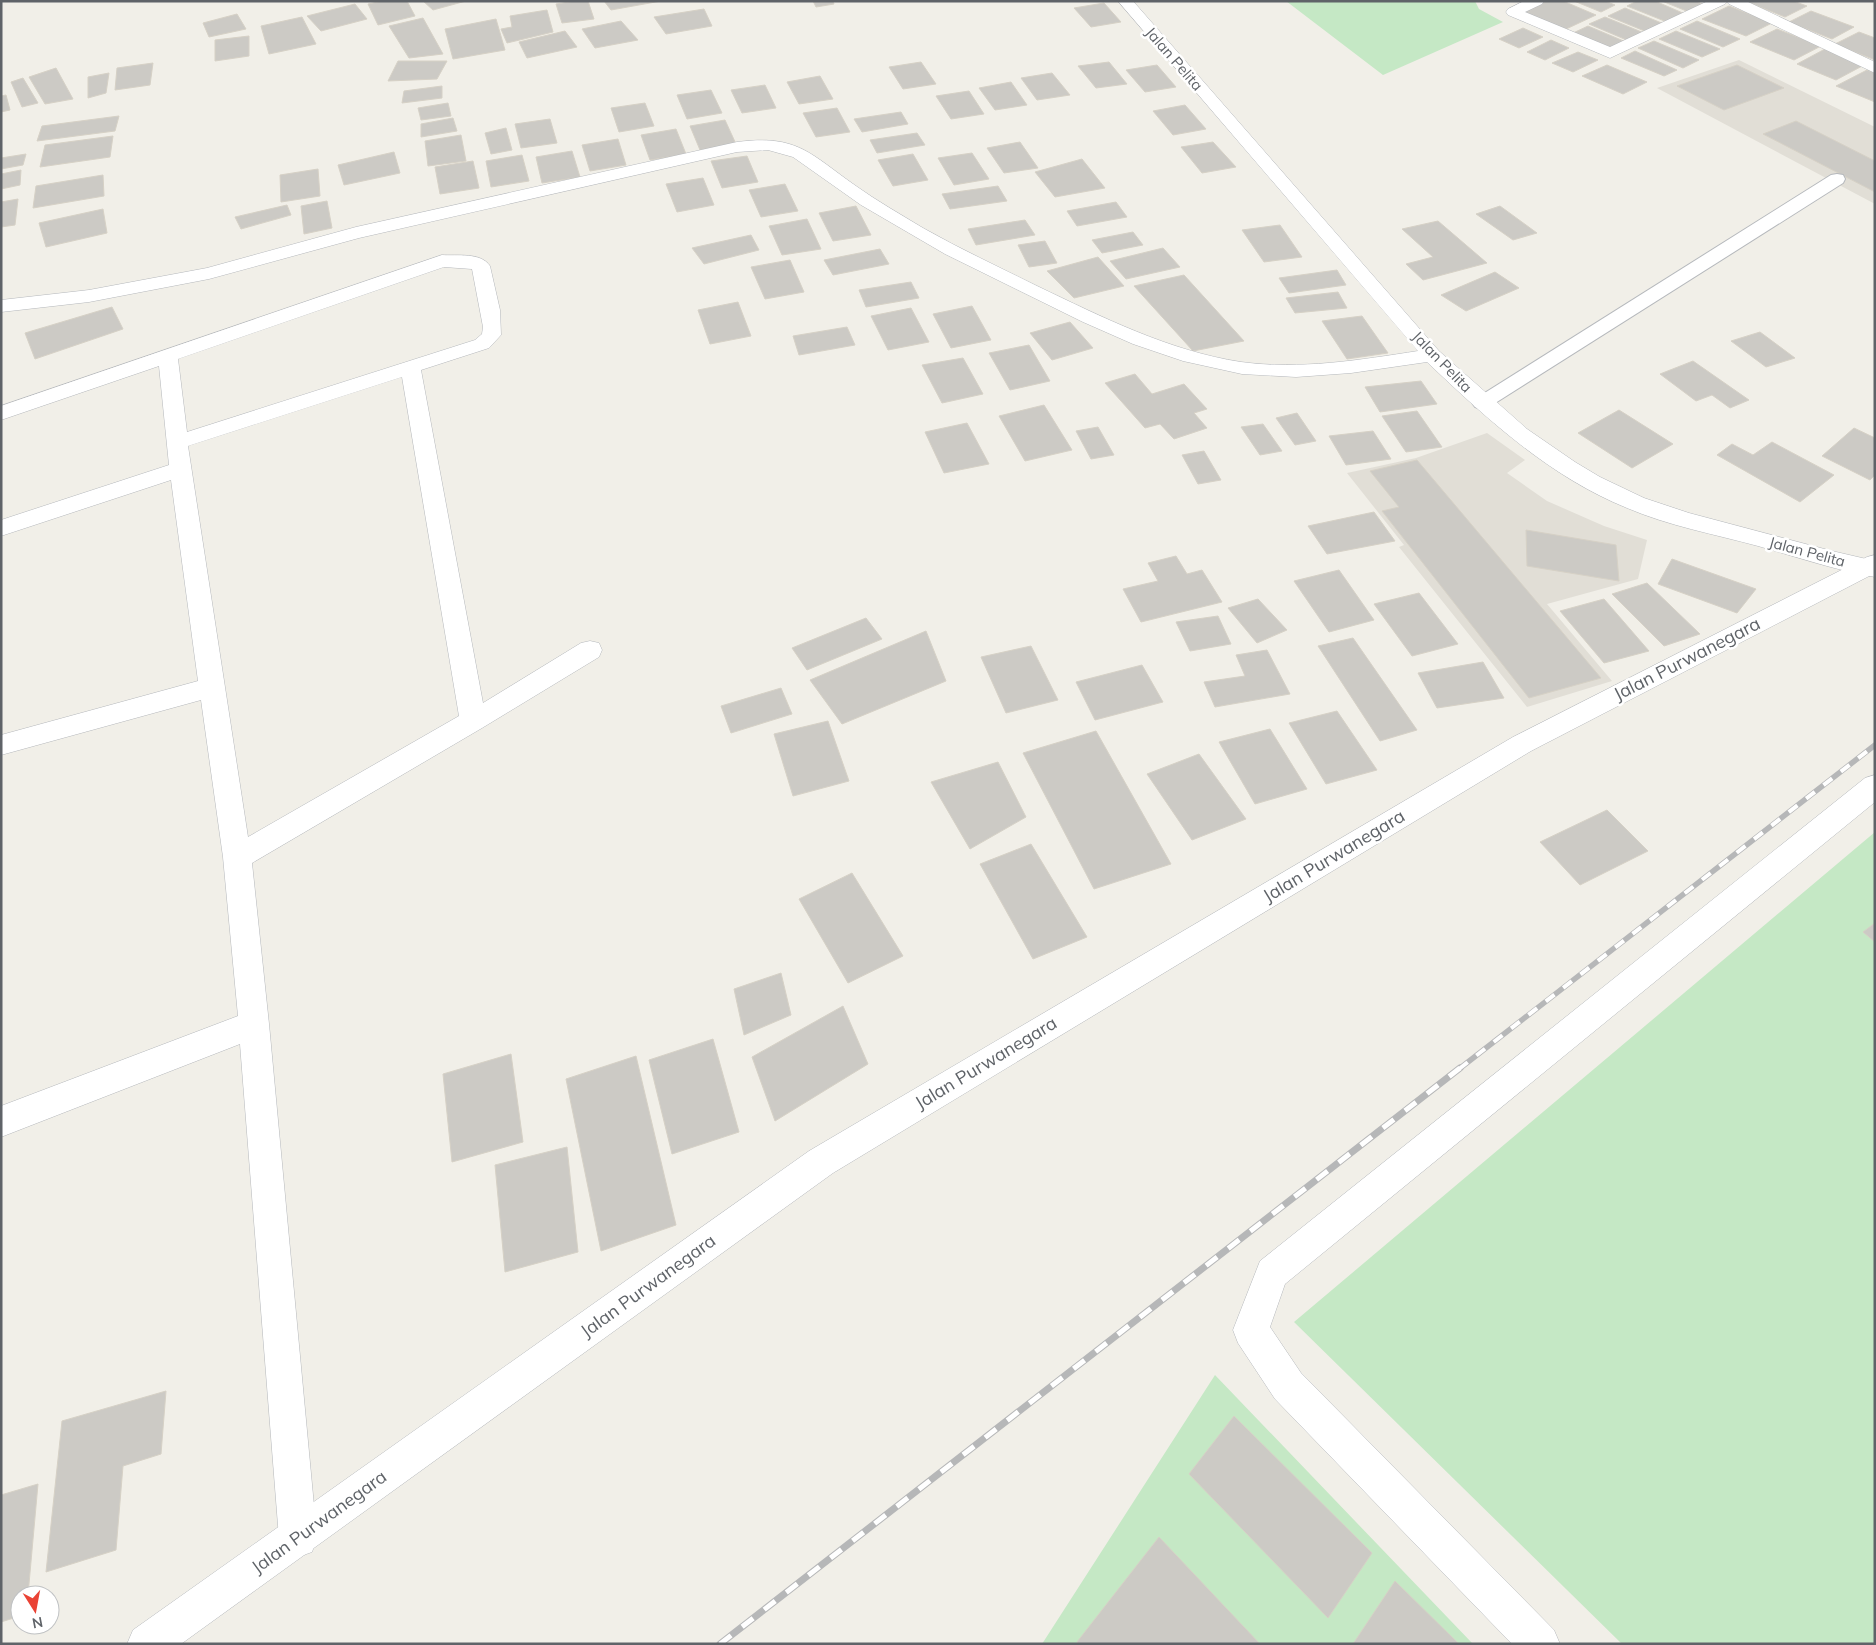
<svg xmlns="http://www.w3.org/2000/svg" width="1876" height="1645" viewBox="0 0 1876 1645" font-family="Mulish,sans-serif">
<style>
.education{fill:#e1ded6}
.green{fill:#c5e8c5}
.building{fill:#cccac5;stroke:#d6d1c6}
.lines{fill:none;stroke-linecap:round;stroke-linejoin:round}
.service-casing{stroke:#b5b8bc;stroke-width:2}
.minor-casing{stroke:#b5b8bc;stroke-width:1}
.tertiary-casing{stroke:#b5b8bc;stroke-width:1}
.service{fill:#fff;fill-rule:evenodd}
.minor{fill:#fff;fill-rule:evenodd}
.tertiary{fill:#fff;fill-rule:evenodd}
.rail-far1-casing{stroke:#b6b7b8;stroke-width:5.5}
.rail-casing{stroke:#b6b7b8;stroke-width:7}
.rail-far1{stroke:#fff;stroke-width:4;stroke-dasharray:11;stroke-linecap:butt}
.rail{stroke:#fff;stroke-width:5;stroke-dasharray:14;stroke-linecap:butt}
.labels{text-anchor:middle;stroke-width:5;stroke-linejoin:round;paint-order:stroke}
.far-street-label{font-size:15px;fill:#5f6368;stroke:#fff}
.street-label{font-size:18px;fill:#5f6368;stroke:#fff}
</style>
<rect width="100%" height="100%" fill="#f1efe8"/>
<path class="education" d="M1739 60 1875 127V204L1657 88Z
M1487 433 1525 460 1507 473 1547 501 1604 526 1647 540 1638 579 1547 604 1612 681 1527 707 1399 547 1404 545 1347 473 1416 458Z"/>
<path class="green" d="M1286 1H1475L1479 9 1503 22 1383 75Z
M1875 832V1644H1622L1294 1322Z
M1215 1375 1473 1644H1042Z"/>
<path class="building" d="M383 1H407L415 16 378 25 368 4Z
M423 1H466L433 10Z
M576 1H588L594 19 562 23 556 4Z
M604 1H661L611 10Z
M813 1H833L834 4 816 7Z
M1546 1H1563L1596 15 1564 30 1522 12Z
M1574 1H1605L1615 5 1601 12Z
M1637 1H1655L1685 14 1667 22 1627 6Z
M1662 1H1696L1704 5 1689 12Z
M1745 1H1793L1807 6 1785 17Z
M1104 3 1121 22 1091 27 1074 8Z
M355 4 367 19 321 31 307 16Z
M1729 6 1772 23 1746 36 1702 19Z
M1625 8 1664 24 1647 32 1608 16Z
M704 9 712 26 666 34 654 17Z
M547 10 553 32 507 43 501 29 512 27 510 16Z
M1811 11 1854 27 1832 39 1789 22Z
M237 14 246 29 209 37 203 23Z
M302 17 316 44 269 54 261 26Z
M1605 17 1644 33 1629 41 1589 24Z
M423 18 443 54 409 58 389 26Z
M496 19 505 50 453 59 445 29Z
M621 21 638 40 595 48 582 29Z
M1697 21 1740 39 1723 47 1680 29Z
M1588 26 1626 42 1609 50 1571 34Z
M1523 28 1543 37 1519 48 1499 39Z
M1777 29 1821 46 1794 60 1750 42Z
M565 31 577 47 527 58 519 42Z
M1676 31 1720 49 1702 57 1659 39Z
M1859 32 1875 38V60L1835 44Z
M249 36V56L215 61V40Z
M1551 40 1569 48 1545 60 1527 52Z
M1654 41 1699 60 1683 68 1638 48Z
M1825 49 1864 65 1836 80 1797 64Z
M1635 51 1677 70 1664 76 1621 58Z
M1578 52 1598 60 1573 72 1552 63Z
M398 61H447L437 79 388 81Z
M921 62 936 84 903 89 889 67Z
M1109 62 1127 84 1096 88 1078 66Z
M153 63 150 85 115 90 117 68Z
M1157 65 1176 87 1145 92 1126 70Z
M1607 65 1647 82 1623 94 1582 76Z
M1737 65 1784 88 1724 110 1677 86Z
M56 68 73 99 45 104 29 77Z
M1867 70 1875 73V102L1836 86Z
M109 73 106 93 88 98V77Z
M1052 73 1070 95 1037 100 1021 78Z
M820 76 833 99 799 104 787 82Z
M23 78 38 103 22 107 11 82Z
M1011 82 1027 105 995 110 979 88Z
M765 85 776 108 742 113 731 90Z
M442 86V98L402 103 404 91Z
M711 90 722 113 687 119 677 95Z
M969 91 984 114 951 119 936 96Z
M6 95 10 110 1 112V96Z
M448 103 451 116 421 120 418 108Z
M645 103 654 126 619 132 611 108Z
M1185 105 1206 129 1173 135 1153 111Z
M837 108 850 132 816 137 803 113Z
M901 112 908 124 862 132 854 119Z
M119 116 115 131 37 141 42 126Z
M453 118 457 131 421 137V124Z
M550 119 557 143 521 148 515 124Z
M725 120 736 144 700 150 690 126Z
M1796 121 1875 161V192L1763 134Z
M506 128 512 150 491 154 485 133Z
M676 129 686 154 650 160 641 135Z
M917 133 925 145 877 153 870 140Z
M461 135 466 161 428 166 425 141Z
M113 136 110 157 40 167 45 145Z
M618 139 626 165 590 171 582 145Z
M1020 142 1038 168 1004 173 987 148Z
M1213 142 1236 167 1202 173 1181 147Z
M572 151 580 177 542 183 536 157Z
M394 152 400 173 344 185 338 165Z
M972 153 989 179 954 185 938 158Z
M26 154 23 165 1 169V158Z
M913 154 928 180 893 186 878 160Z
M522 155 529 181 491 187 486 161Z
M747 156 758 182 722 188 711 161Z
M1082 159 1105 188 1055 197 1035 172Z
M473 161 479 188 440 194 435 167Z
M318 169 320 196 281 202 280 175Z
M21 170 20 185 1 189V174Z
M103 175 104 196 33 208 36 186Z
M703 178 714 205 677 212 666 184Z
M785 184 798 211 761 217 749 190Z
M998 186 1007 201 950 209 942 194Z
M18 199 15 225 1 227V202Z
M327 201 332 228 304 234 301 206Z
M1116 202 1127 217 1077 226 1067 211Z
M287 205 291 215 241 229 235 217Z
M856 206 871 235 833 241 819 213Z
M1500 206 1537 233 1513 240 1476 214Z
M103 209 107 233 46 247 39 223Z
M807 219 821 249 782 255 769 226Z
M1025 220 1035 235 976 245 968 229Z
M1438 221 1487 263 1423 280 1406 264 1433 257 1402 229Z
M1280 225 1302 257 1264 262 1242 230Z
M1133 232 1143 245 1102 253 1092 240Z
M751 235 759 250 704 264 692 248Z
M1045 241 1057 263 1029 267 1018 245Z
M1163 248 1180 267 1126 279 1110 261Z
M880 249 889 264 833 275 824 260Z
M1098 257 1124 286 1074 298 1047 271Z
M790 260 804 292 765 299 751 267Z
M1337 270 1346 285 1289 293 1279 278Z
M1495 272 1519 288 1466 311 1441 295Z
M1184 275 1244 341 1193 351 1134 286Z
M911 282 919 298 866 307 859 290Z
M1338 292 1347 308 1295 313 1286 298Z
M738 302 751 336 710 344 698 310Z
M972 306 991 340 951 348 933 314Z
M112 307 123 329 35 359 25 333Z
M911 308 929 342 888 350 871 316Z
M1362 316 1388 353 1347 359 1322 321Z
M1070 322 1093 348 1052 360 1030 333Z
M847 327 855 345 799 355 793 336Z
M1760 332 1795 358 1766 367 1731 341Z
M1029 345 1050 381 1010 390 989 353Z
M963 358 983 394 942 403 922 365Z
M1693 361 1749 400 1730 408 1712 395 1696 401 1660 374Z
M1135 374 1152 394 1184 384 1207 409 1194 413 1207 428 1174 439 1160 424 1145 428 1105 383Z
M1421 381 1437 404 1380 412 1365 387Z
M1044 405 1072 450 1025 461 999 416Z
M1619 410 1673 444 1632 468 1578 433Z
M1417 411 1442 447 1406 452 1382 416Z
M1297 413 1316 441 1295 445 1276 418Z
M967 423 989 464 944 473 925 432Z
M1263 424 1282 451 1260 455 1241 427Z
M1098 427 1114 455 1091 459 1076 431Z
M1854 428 1875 438V475L1870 480 1822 456Z
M1373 431 1391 459 1346 465 1329 436Z
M1772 442 1834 475 1800 502 1717 455 1732 444 1753 455Z
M1204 451 1221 480 1198 484 1182 455Z
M1417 460 1601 678 1529 698 1382 511 1399 507 1370 471Z
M1374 512 1395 541 1327 554 1308 526Z
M1526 530 1616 545 1619 581 1527 566Z
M1176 556 1187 574 1202 570 1222 602 1141 622 1123 589 1158 581 1148 563Z
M1672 559 1756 589 1737 613 1658 584Z
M1339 570 1374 620 1329 632 1294 581Z
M1647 583 1700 634 1664 646 1612 594Z
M1419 593 1458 644 1412 656 1374 604Z
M1258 599 1287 630 1257 643 1228 608Z
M1604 599 1649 651 1604 663 1560 611Z
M1218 616 1231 644 1190 651 1176 622Z
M866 618 882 639 807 670 792 648Z
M926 631 946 681 842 724 810 680Z
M1353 638 1417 730 1380 741 1318 646Z
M1031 646 1058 700 1006 713 981 657Z
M1267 650 1290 694 1215 707 1204 682 1245 676 1236 655Z
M1483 662 1504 698 1437 708 1418 673Z
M1142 665 1163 702 1095 720 1076 682Z
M781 688 792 714 731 733 721 706Z
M1337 711 1377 770 1326 784 1289 723Z
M828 721 849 781 793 796 774 734Z
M1270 729 1307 789 1255 804 1219 742Z
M1096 731 1171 864 1094 889 1023 753Z
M1199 754 1246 819 1192 840 1147 774Z
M998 762 1026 817 970 849 931 782Z
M1607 810 1648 851 1580 885 1540 842Z
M1031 844 1087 937 1033 959 980 864Z
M852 873 903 956 848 983 799 899Z
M1875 923V942L1863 932Z
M781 973 791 1015 744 1035 734 989Z
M843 1006 868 1064 775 1121 752 1057Z
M713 1039 739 1132 672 1154 649 1060Z
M511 1054 523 1142 452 1162 443 1074Z
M636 1056 676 1225 601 1251 566 1079Z
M567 1147 578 1252 505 1272 495 1165Z
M166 1391 161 1454 123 1466 116 1550 46 1572 62 1421Z
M1234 1416 1372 1553 1328 1618 1189 1474Z
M38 1484 28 1595H20V1616L1 1622V1495Z
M1159 1537 1260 1644H1079L1077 1642Z
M1395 1581 1459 1644H1353Z"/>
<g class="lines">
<defs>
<path id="service" d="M1837 174 1843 175 1845 179 1843 183 1489 407 1482 409 1475 407 1472 403 1475 399 1831 175Z"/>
<path id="minor" d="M1118 1H1133L1439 351 1527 429 1575 462 1600 477 1644 498 1689 513 1832 551 1875 561V577C1835 570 1797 557 1758 546 1714 534 1669 526 1627 508 1550 477 1487 419 1427 362L1351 373 1296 377 1242 374 1183 361 1133 344 1083 322 945 254 861 205 793 157 768 150 737 152 359 238 209 279 89 302 1 312V300L89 290 207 268 356 227 737 142C798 134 810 154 856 186 877 201 900 214 923 228 960 249 999 267 1037 286 1102 317 1169 351 1241 362 1300 370 1360 360 1418 351Z
M1524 1H1544L1542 4 1525 12 1610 47 1708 1H1746L1875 62V73L1729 4 1727 2 1725 4 1610 58 1508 15 1506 12 1508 9Z
M442 255C457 256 481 252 490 266L500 310 501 335 489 348 421 370 483 703 581 643 590 641 599 643 602 650 599 657 482 728 252 863 269 1024 317 1538 312 1552 298 1557 284 1552 279 1538 240 1044 1 1137V1106L238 1016 223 857 201 700 1 755V735L198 681 171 480 1 536V520L169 465 159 366 1 420V406ZM444 267 472 269 483 327 482 334 475 340 187 432 178 359ZM402 377 459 716 248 837 188 446Z
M1875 775V802L1285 1284 1270 1327 1301 1373 1554 1630 1560 1644H1512L1275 1399 1238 1343 1233 1330 1260 1261 1865 778Z"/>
<path id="tertiary" d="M1875 555V573L1531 751 833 1173 181 1644H127L133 1630 809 1151 1513 737 1867 557Z"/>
</defs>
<use href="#service" class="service-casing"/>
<use href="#minor" class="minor-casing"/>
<use href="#tertiary" class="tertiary-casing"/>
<use href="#service" class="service"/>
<use href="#minor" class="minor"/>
<use href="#tertiary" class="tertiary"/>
<defs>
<path id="rail-far1" d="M1459 1069 1875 745"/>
<path id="rail" d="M720 1644 1460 1068"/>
</defs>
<use href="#rail-far1" class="rail-far1-casing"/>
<use href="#rail" class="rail-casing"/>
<use href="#rail-far1" class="rail-far1"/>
<use href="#rail" class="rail"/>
</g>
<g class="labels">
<g class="far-street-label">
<text transform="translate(1174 59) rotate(49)" y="5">Jalan Pelita</text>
<text transform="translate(1442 362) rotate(46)" y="5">Jalan Pelita</text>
<text transform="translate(1807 552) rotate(15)" y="5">Jalan Pelita</text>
</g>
<g class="street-label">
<text transform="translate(1687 659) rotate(-27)" y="6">Jalan Purwanegara</text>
<text transform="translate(1334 856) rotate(-31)" y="6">Jalan Purwanegara</text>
<text transform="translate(986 1063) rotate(-31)" y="6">Jalan Purwanegara</text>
<text transform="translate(648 1286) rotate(-36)" y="6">Jalan Purwanegara</text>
<text transform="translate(319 1522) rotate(-36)" y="6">Jalan Purwanegara</text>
</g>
</g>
<rect width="1876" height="1645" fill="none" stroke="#5f6368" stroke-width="5"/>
<g transform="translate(35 1610) rotate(169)"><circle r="24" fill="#ffffff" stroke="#bfc1c3"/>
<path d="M0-4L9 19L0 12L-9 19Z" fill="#ea4335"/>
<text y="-8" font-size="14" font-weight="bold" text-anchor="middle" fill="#5f6368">N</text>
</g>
</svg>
